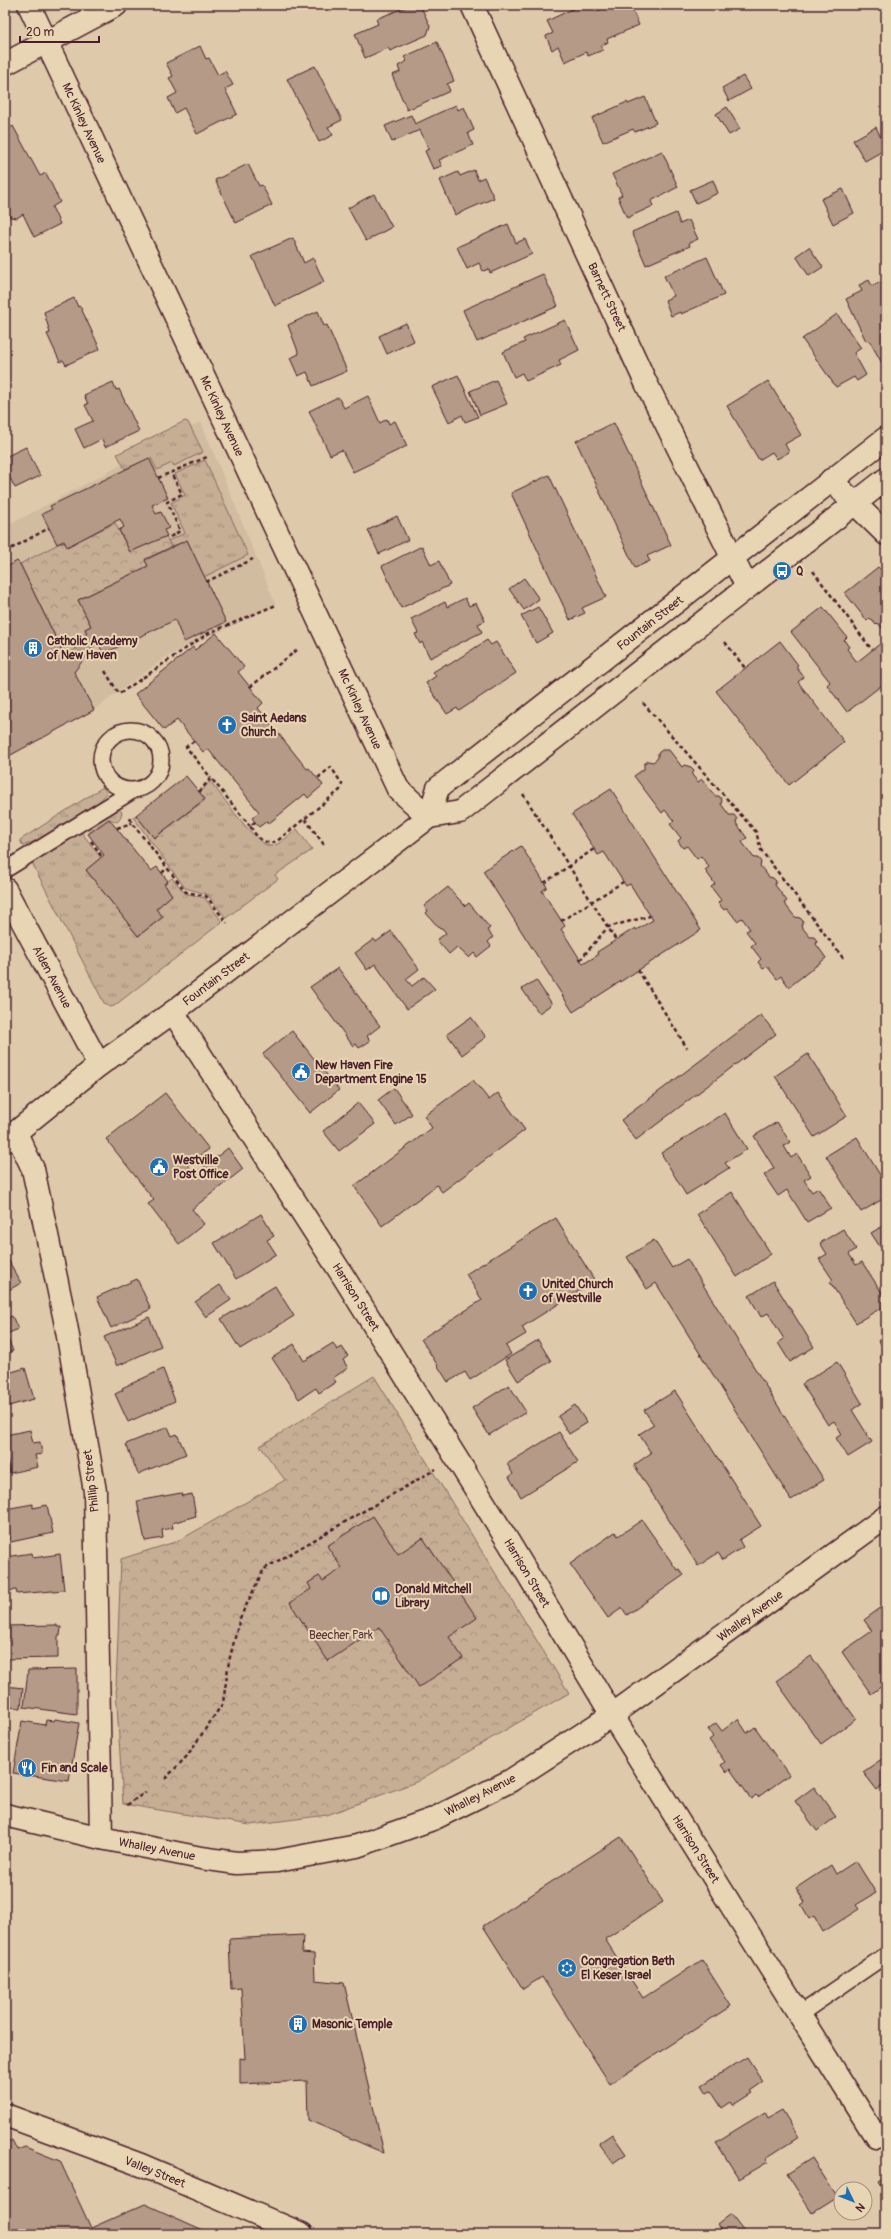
<svg xmlns="http://www.w3.org/2000/svg" width="891" height="2239" viewBox="0 0 891 2239" font-family="Pangolin,sans-serif">
<style>
.built{fill:#d1bca0}
.grass{fill:url(#grass-tufts);stroke:#886660}
.park{fill:url(#park-crowns);stroke:#886660}
.building{fill:#b49a87;stroke:#4a1f2b}
.lines{fill:none;stroke-linecap:round;stroke-linejoin:round}
.service-casing{stroke:#4a1f2b;stroke-width:18}
.minor-casing{stroke:#4a1f2b;stroke-width:25}
.tertiary-casing{stroke:#4a1f2b;stroke-width:25}
.secondary-casing{stroke:#4a1f2b;stroke-width:25}
.primary-casing{stroke:#4a1f2b;stroke-width:25}
.path{stroke:#4a1f2b;stroke-width:2.5;stroke-dasharray:4 3;stroke-linecap:butt}
.service{stroke:#e8d5b3;stroke-width:15}
.minor{stroke:#e8d5b3;stroke-width:22}
.tertiary{stroke:#e8d5b3;stroke-width:22}
.secondary{stroke:#e8d5b3;stroke-width:22}
.primary{stroke:#e8d5b3;stroke-width:22}
.labels{text-anchor:middle;stroke-width:4;stroke-linejoin:round;paint-order:stroke}
.street-label{font-size:12px;fill:#4a1f2b;stroke:#e8d5b3}
.poi-label{font-size:12px;font-weight:bold;fill:#4a1f2b;stroke:#e8d5b3;text-anchor:start}
.park-label{font-size:12px;fill:#5d343b;stroke:#e8d5b3}
</style>
<defs>
<pattern id="grass-tufts" width="24" height="20" patternUnits="userSpaceOnUse"><rect width="24" height="20" fill="#c6ae95"/><path d="M3 7l-1-3M5 7V3M7 7l1-3M15 17l-1-3M17 17v-4M19 17l1-3" fill="none" stroke="#a38d7a"/></pattern>
<pattern id="park-crowns" width="20" height="18" patternUnits="userSpaceOnUse"><rect width="20" height="18" fill="#c6ae95"/><path d="M2 6a3 3 0 1 1 6 0M12 15a3 3 0 1 1 6 0" fill="none" stroke="#a38d7a"/></pattern>
</defs>
<rect width="100%" height="100%" fill="#decaab"/>
<filter id="ink" filterUnits="userSpaceOnUse"><feTurbulence type="fractalNoise" baseFrequency=".025" numOctaves="2"/><feDisplacementMap in="SourceGraphic" scale="8" xChannelSelector="R" yChannelSelector="G"/><feConvolveMatrix kernelMatrix="1 2 1 2 8 2 1 2 1" color-interpolation-filters="sRGB"/></filter>
<g filter="url(#ink)">
<path class="built" d="M201 422 276 605 166 657 94 710 5 758V527Z"/>
<path class="grass" d="M185 421 188 422 203 452 174 466 172 463 157 470 151 458 125 469 117 454Z
M205 460 248 555 204 577 187 540 171 547 168 541 185 533 171 503 185 495 175 474Z
M210 781C220 793 258 848 271 846 280 845 289 835 297 829L312 850 275 875 278 879 226 918 207 894 185 888 133 817 136 815 154 838 205 800 200 793Z
M103 787 107 793C89 815 50 835 23 846L20 840Z
M116 807 122 812 120 819 117 822 109 819 90 833 84 827Z
M79 829 101 858 86 870 138 936 163 917 156 909 172 895 164 884 172 878 185 893 205 898 222 922 114 1006 110 1007 104 1003 30 859Z"/>
<path class="park" d="M115 523 130 552 166 536 171 547 145 559 148 566 78 600 91 626 85 629 87 633 66 659 20 564 64 541 67 546Z
M374 1376 569 1693 416 1782 327 1815 250 1825 123 1804 116 1688 121 1559 178 1541 285 1480 260 1446Z"/>
<path class="building" d="M411 5 421 7 430 26 427 35 390 51 388 48 365 58 355 34 378 24 376 19Z
M581 5H592L595 12 612 5H630L639 25 607 39 608 42 601 46 603 50 588 56 586 52 565 62 558 46 552 50 546 36 553 33 547 21Z
M437 42 454 81 447 84 450 91 407 110 392 75 400 72 398 66 407 61 404 57Z
M200 46 206 59 209 58 218 75 225 71 233 85 225 89 237 114 197 134 184 108 175 113 168 98 177 93 169 78 173 76 166 63Z
M315 66 342 120 328 127 333 135 319 142 287 79Z
M743 76 751 89 729 101 722 88Z
M645 97 656 123 635 132 633 129 603 142 592 118 627 102 628 104Z
M456 105 458 110 464 107 474 130 468 133 473 145 439 160 442 166 433 169 425 151 429 149 420 130 392 142 385 126 411 115 415 124Z
M727 107 740 129 729 135 716 114Z
M7 122 10 128 13 126 40 176 46 173 60 202 52 207 60 224 34 237 23 214 17 218 10 217 5 207V123Z
M876 127 886 149 865 161 853 140Z
M662 151 678 187 651 201 653 206 627 218 618 197 622 195 612 174Z
M248 164 259 186 262 185 272 205 236 223 215 180Z
M474 170 478 180 484 177 494 198 455 215 440 180 458 172 460 176Z
M713 180 718 193 696 203 690 190Z
M843 189 854 213 833 224 821 199Z
M374 194 392 227 366 241 348 208Z
M676 213 680 224 689 220 698 239 689 243 690 246 646 265 632 232Z
M508 224 516 243 525 239 532 254 490 273 489 269 483 271 479 263 467 269 457 247Z
M293 238 304 263 313 258 324 282 275 306 252 256Z
M809 247 823 267 809 276 796 256Z
M707 257 724 295 681 314 680 312 671 316 665 300 674 296 664 276Z
M543 274 558 306 477 342 463 310Z
M869 280 872 286 881 282 886 293V363L883 365 869 340 866 341 846 299 862 291 859 285Z
M74 298 78 307 80 306 100 349 66 365 63 360 60 362 47 334 50 333 44 312Z
M318 311 324 326 327 325 347 371 313 386 307 372 298 376 290 358 299 354 288 325Z
M837 314 861 348 854 353 866 375 857 381 854 377 836 387 802 339Z
M565 320 579 350 559 360 561 365 526 381 522 373 514 377 503 352 525 342 523 339Z
M406 323 414 341 387 354 379 336Z
M458 375 478 417 465 422 462 415 449 422 432 387Z
M496 380 507 404 480 415 470 391Z
M768 381 801 435 785 444 789 452 777 459 772 452 759 460 727 406Z
M113 382 116 390 119 389 139 431 105 447 102 439 84 448 75 429 93 421 85 405 88 404 84 395Z
M368 396 380 423 387 419 389 424 395 421 407 446 353 472 342 450 330 455 309 411 338 397 344 408Z
M614 423 671 545 647 556 650 561 635 568 576 441Z
M26 447 40 476 15 488 5 468V457Z
M149 458 168 498 152 505 156 514 161 512 169 528 164 530 167 536 130 552 119 530 124 527 120 519 67 547 64 541 57 544 42 514 52 509 50 506Z
M549 475 606 597 582 608 585 613 570 620 511 493Z
M397 516 408 540 379 554 368 530Z
M187 540 226 622 184 642 175 620 103 654 98 641 74 672 94 710 9 756 5 749V568L17 561 20 564 66 659 87 633 85 629 91 626 78 600 148 566 145 560Z
M422 546 431 565 439 561 450 585 401 608 382 566Z
M878 567 886 575V633L878 623 876 625 870 618 867 621 845 593Z
M524 578 539 599 524 610 509 589Z
M465 598 469 606 476 603 485 621 478 624 482 632 430 658 422 642 420 644 415 634 418 633 411 619 445 602 447 607Z
M538 607 553 633 536 643 521 616Z
M823 607 847 637 844 640 849 647 847 649 857 662 886 639V682L847 712 827 685 830 682 791 632Z
M216 633 244 667 238 672 263 703 258 708 307 769 309 768 323 785 308 798 305 794 268 824 267 821 259 827 252 818 259 812 208 749 203 752 177 720 164 730 135 694 193 647 195 650Z
M487 640 491 645 496 642 516 673 459 711 457 708 447 714 426 683 436 676 433 672 446 664 447 666Z
M780 641 798 665 796 667 804 677 798 682 844 742 789 785 716 691Z
M662 750H669L682 767 684 765 691 767 694 770 692 775 698 782 702 779 715 796H719L722 800 721 804 729 815H734L737 819 736 823 747 838 742 842 754 858H758L761 862 760 866 769 877 773 878 776 881 775 885 787 901 784 903 795 917 800 918 803 921 801 926 810 937H814L817 941 816 944 826 958 789 987 781 976 777 979 767 966 763 969 758 962 761 959 751 946 755 943 746 931 750 929 742 918 737 921 727 908 724 910 718 903 721 900 711 887 715 884 705 870 709 867 701 856 697 859 687 846 683 848 678 841 681 838 670 824 674 821 665 810 662 813 634 776 644 769V764L648 761 653 762 658 758V753Z
M186 776 205 799 154 838 136 815Z
M611 789 701 930 573 1012 483 871 521 846 547 887 542 891 565 926 561 929 583 964 598 955 597 952 635 928 636 930 653 920 630 884 626 886 604 852 598 855 572 814Z
M109 819 151 871 157 867 168 881 164 884 172 895 156 909 163 917 138 936 86 870 104 855 88 834Z
M448 887 465 906 469 903 490 928 487 930 493 937 488 942 491 946 477 957 474 953 469 958 457 947 449 954 437 940 446 933 442 928 440 929 426 913 428 911 424 906Z
M391 931 419 969 406 979 412 986 424 977 435 989 407 1009 375 964 367 970 355 953 374 939 376 942Z
M338 968 380 1026 367 1036 370 1041 359 1048 356 1044 353 1046 310 987Z
M536 980 552 1004 539 1013 522 989Z
M761 1015 776 1034 636 1140 621 1120Z
M471 1017 486 1037 462 1055 447 1034Z
M292 1031 339 1090 310 1113 263 1054Z
M808 1054 847 1116 814 1137 775 1076Z
M473 1080 489 1100 498 1093 525 1130 442 1192 437 1185 382 1226 354 1186 432 1128 424 1116Z
M394 1088 412 1114 396 1125 378 1100Z
M165 1093 209 1149 188 1165 195 1174 228 1148 243 1169 192 1209 204 1224 179 1244 148 1204 154 1200 106 1139Z
M358 1103 375 1124 339 1151 323 1131Z
M725 1113 747 1149 725 1163 729 1168 686 1195 661 1153Z
M777 1122 790 1142 784 1146 791 1158 797 1154 811 1176 804 1180 812 1192 818 1188 831 1208 807 1222 787 1190 778 1196 764 1175 774 1168 754 1136Z
M857 1137 886 1185V1197L861 1212 826 1156Z
M732 1192 771 1254 737 1277 697 1214Z
M261 1214 274 1236 267 1240 276 1254 236 1279 214 1243Z
M556 1218 595 1281 522 1327 526 1334 506 1346 511 1354 470 1380 465 1372 448 1382 421 1339 482 1300 466 1274Z
M886 1224V1256L871 1233Z
M843 1229 856 1249 849 1254 856 1265 862 1262 886 1299V1305L856 1323 830 1282 833 1280 819 1259 827 1254 820 1243Z
M654 1240 672 1268 687 1259 824 1480 791 1500 656 1283 647 1289 627 1257Z
M5 1254 21 1283 5 1292Z
M137 1279 151 1309 111 1328 97 1297Z
M773 1281 814 1347 790 1362 778 1343 784 1339 768 1313 761 1317 749 1296Z
M220 1285 231 1300 206 1317 195 1302Z
M275 1286 294 1316 240 1349 221 1319Z
M12 1316 18 1329 5 1335V1319Z
M149 1317 161 1346 117 1366 104 1337Z
M886 1336V1367L879 1355 885 1351 879 1341Z
M7 1337 13 1351 5 1354V1338Z
M538 1340 551 1361 518 1381 505 1360Z
M333 1343 337 1350 342 1347 348 1356 343 1360 348 1368 333 1378 336 1382 319 1393 316 1388 299 1399 272 1358 294 1344 304 1361Z
M837 1362 862 1403 852 1410 872 1442 848 1457 836 1438 842 1434 834 1421 828 1425 802 1384Z
M25 1368 34 1399 5 1407V1374Z
M163 1369 175 1401 128 1422 115 1394 123 1390 122 1388Z
M509 1385 526 1412 489 1435 472 1408Z
M675 1391 761 1526 739 1540 743 1547 723 1560 718 1553 698 1566 634 1465 651 1453 639 1434 654 1425 644 1410Z
M575 1405 587 1423 569 1434 558 1416Z
M168 1427 172 1436 177 1434 186 1454 138 1474 126 1444Z
M30 1430 33 1443 40 1442 42 1454 35 1455 38 1467 10 1473 5 1448V1435Z
M559 1432 578 1462 521 1497 509 1477 513 1474 507 1464Z
M181 1493 182 1496 192 1494 196 1516 172 1523 173 1528 162 1530 163 1538 145 1541 137 1501Z
M33 1504V1508L47 1505 53 1533 11 1542 5 1509Z
M373 1516 398 1554 423 1538 477 1618 449 1637 463 1658 419 1687 379 1627 328 1661 290 1603 311 1589 308 1583 319 1576 323 1581 342 1568 327 1546Z
M642 1520 677 1570 679 1569 684 1575 627 1615 622 1608 608 1618 570 1564 615 1532 618 1536Z
M32 1553 33 1558 60 1554 64 1590 17 1594 16 1590 5 1591V1557Z
M886 1604V1683L871 1694 842 1652 872 1631 864 1620Z
M57 1625V1627H61L60 1636H58V1658L5 1659V1626Z
M811 1656 856 1719 821 1744 776 1681Z
M77 1669V1714L24 1707 28 1670Z
M5 1686 23 1688 21 1708 6 1707 5 1711Z
M55 1719 79 1723 69 1781 13 1773 22 1721 45 1725 46 1720 54 1721Z
M738 1719 747 1733 755 1727 789 1775 758 1797 756 1795 751 1799 730 1769 726 1772 721 1765 725 1762 709 1740 713 1737 708 1729 716 1723 722 1731Z
M886 1756V1783L877 1790 863 1772Z
M814 1787 836 1817 817 1831 795 1801Z
M621 1837 663 1902 605 1939 643 1998 702 1960 731 2006 610 2084 542 1977 523 1989 483 1926Z
M856 1861 876 1893 856 1905 859 1909 823 1932 814 1916 809 1919 801 1905 805 1902 796 1888 831 1865 836 1874Z
M303 1935 302 1953 314 1954 315 1980 344 1983 384 2153 308 2120 307 2081 240 2084V2058L245 2059 241 1988 231 1989 229 1939Z
M747 2057 763 2082 750 2091 752 2093 733 2105 731 2102 722 2108 711 2091 707 2093 702 2085Z
M782 2110 799 2137 766 2158 768 2162 739 2179 716 2142 765 2112 768 2118Z
M612 2134 626 2154 613 2163 599 2143Z
M12 2140 17 2150 25 2147 60 2161 91 2228 145 2204 212 2234H5V2143Z
M812 2158 837 2197 812 2213 787 2174Z
M886 2176V2194L878 2181Z
M731 2214 744 2231 740 2234H724L717 2225Z"/>
<g class="lines">
<defs>
<path id="service" d="M101 760a30 30 0 1 1 60 0a30 30 0 1 1-60 0Z
M5 870 134 790
M800 2014 886 1955"/>
<path id="minor" d="M29 5 398 789 429 817
M472 5 646 383 747 587
M5 64 116 5
M831 480 886 534
M5 889 99 1065
M173 1012 345 1279 511 1546 612 1715 876 2137
M16 1133 33 1169 66 1325 95 1491 101 1838"/>
<path id="tertiary" d="M5 2115 141 2165 302 2234"/>
<path id="secondary" d="M429 817 438 788 886 438
M5 1141 99 1065 173 1012 429 817 460 812 886 479"/>
<path id="primary" d="M5 1815 101 1838 201 1858 237 1863 277 1861 357 1846 433 1819 510 1781 612 1715 886 1517"/>
</defs>
<use href="#service" class="service-casing"/>
<use href="#minor" class="minor-casing"/>
<use href="#tertiary" class="tertiary-casing"/>
<use href="#secondary" class="secondary-casing"/>
<use href="#primary" class="primary-casing"/>
<path class="path" d="M158 478 207 457
M170 537 180 531 167 502 182 494 171 473
M5 552 49 528
M813 571 872 650
M206 582 253 559
M725 642 745 668
M105 671 119 694 207 634 276 605
M250 687 297 650
M643 703 756 832 761 850 843 958
M194 741 186 747 211 778
M199 792 211 778 250 826
M523 794 616 940
M130 818 132 823 186 892 206 896 227 923
M305 819 325 846
M255 822 250 826C257 837 263 846 277 841L340 790 342 784 331 767 318 778
M117 828 132 823
M91 841 102 857
M162 873 167 868
M544 883 594 849
M561 921 623 882
M580 960 608 927 650 916
M638 970 687 1048
M165 1779 187 1756 223 1703 229 1661 240 1618 264 1569 436 1469
M127 1805 146 1792"/>
<use href="#service" class="service"/>
<use href="#minor" class="minor"/>
<use href="#tertiary" class="tertiary"/>
<use href="#secondary" class="secondary"/>
<use href="#primary" class="primary"/>
</g>
</g>
<defs>
<symbol id="bus-disc" viewBox="-11 -11 22 22"><circle r="9.5" fill="#1f6fb2" stroke="#e8d5b3"/><path d="M-5-6H5V4H4V6H2V4H-2V6H-4V4H-5ZM-3.5-4V0h7V-4ZM-3.5 1.2v1.5H-2V1.2ZM2 1.2v1.5H3.5V1.2Z" fill="#fff"/></symbol>
<symbol id="building-disc" viewBox="-11 -11 22 22"><circle r="9.5" fill="#1f6fb2" stroke="#e8d5b3"/><path d="M-4-6H4V6H1V3H-1V6H-4ZM-2.5-4.3h1.7v1.8h-1.7ZM.8-4.3h1.7v1.8H.8ZM-2.5-1h1.7V.8h-1.7ZM.8-1h1.7V.8H.8Z" fill="#fff"/></symbol>
<symbol id="church-disc" viewBox="-11 -11 22 22"><circle r="9.5" fill="#1f6fb2" stroke="#e8d5b3"/><path d="M-1.2-6h2.4v3.5h3.3v2.4h-3.3V6h-2.4V-.1h-3.3v-2.4h3.3Z" fill="#fff"/></symbol>
<symbol id="civic-disc" viewBox="-11 -11 22 22"><circle r="9.5" fill="#1f6fb2" stroke="#e8d5b3"/><path d="M-.6-6.5H3V-4.5H.6V-3L4-1V1h2V6H-6V1h2V-1L-.6-3ZM-1.2 2.5V6h2.4V2.5Z" fill="#fff"/></symbol>
<symbol id="library-disc" viewBox="-11 -11 22 22"><circle r="9.5" fill="#1f6fb2" stroke="#e8d5b3"/><path d="M-6-4Q-3-5.5-.7-3.5V5Q-3 3-6 4ZM6-4Q3-5.5 .7-3.5V5Q3 3 6 4Z" fill="#fff"/></symbol>
<symbol id="restaurant-disc" viewBox="-11 -11 22 22"><circle r="9.5" fill="#1f6fb2" stroke="#e8d5b3"/><path d="M-5-6h1v4h1v-4h1v4h1v-4h1v5L-1.5 .5V6h-2V.5L-5-1ZM5-6V6H3V1.5H1.5Q1.5-4 5-6Z" fill="#fff"/></symbol>
<symbol id="synagogue-disc" viewBox="-11 -11 22 22"><circle r="9.5" fill="#1f6fb2" stroke="#e8d5b3"/><path d="M0-6.5L5.6 3.2H-5.6ZM0 6.5L5.6-3.2H-5.6Z" fill="#fff"/></symbol>
</defs>
<g fill-rule="evenodd">
<use href="#bus-disc" x="771" y="560" width="22" height="22"/>
<use href="#building-disc" x="22" y="637" width="22" height="22"/>
<use href="#church-disc" x="216" y="714" width="22" height="22"/>
<use href="#civic-disc" x="290" y="1061" width="22" height="22"/>
<use href="#civic-disc" x="148" y="1156" width="22" height="22"/>
<use href="#church-disc" x="517" y="1280" width="22" height="22"/>
<use href="#library-disc" x="370" y="1585" width="22" height="22"/>
<use href="#restaurant-disc" x="16" y="1757" width="22" height="22"/>
<use href="#synagogue-disc" x="556" y="1957" width="22" height="22"/>
<use href="#building-disc" x="287" y="2013" width="22" height="22"/>
</g>
<g class="labels">
<g class="street-label">
<text transform="translate(84 123) rotate(65)" y="4">Mc Kinley Avenue</text>
<text transform="translate(607 297) rotate(65)" y="4">Barnett Street</text>
<text transform="translate(222 416) rotate(65)" y="4">Mc Kinley Avenue</text>
<text transform="translate(650 623) rotate(-38)" y="4">Fountain Street</text>
<text transform="translate(360 709) rotate(65)" y="4">Mc Kinley Avenue</text>
<text transform="translate(52 977) rotate(62)" y="4">Alden Avenue</text>
<text transform="translate(216 979) rotate(-37)" y="4">Fountain Street</text>
<text transform="translate(356 1297) rotate(58)" y="4">Harrison Street</text>
<text transform="translate(91 1481) rotate(-97)" y="4">Phillip Street</text>
<text transform="translate(527 1573) rotate(59)" y="4">Harrison Street</text>
<text transform="translate(750 1616) rotate(-36)" y="4">Whalley Avenue</text>
<text transform="translate(480 1795) rotate(-27)" y="4">Whalley Avenue</text>
<text transform="translate(157 1849) rotate(11)" y="4">Whalley Avenue</text>
<text transform="translate(696 1849) rotate(58)" y="4">Harrison Street</text>
<text transform="translate(155 2172) rotate(22)" y="4">Valley Street</text>
</g>
<g class="poi-label">
<text x="796" y="575">Q</text>
<text x="47" y="645">Catholic Academy<tspan x="47" dy="14">of New Haven</tspan></text>
<text x="241" y="722">Saint Aedans<tspan x="241" dy="14">Church</tspan></text>
<text x="315" y="1069">New Haven Fire<tspan x="315" dy="14">Department Engine 15</tspan></text>
<text x="173" y="1164">Westville<tspan x="173" dy="14">Post Office</tspan></text>
<text x="542" y="1288">United Church<tspan x="542" dy="14">of Westville</tspan></text>
<text x="395" y="1593">Donald Mitchell<tspan x="395" dy="14">Library</tspan></text>
<text x="41" y="1772">Fin and Scale</text>
<text x="581" y="1965">Congregation Beth<tspan x="581" dy="14">El Keser Israel</tspan></text>
<text x="312" y="2028">Masonic Temple</text>
</g>
<g class="park-label">
<text x="341" y="1639">Beecher Park</text>
</g>
</g>
<rect width="891" height="2239" fill="none" stroke="#e8d5b3" stroke-width="20"/>
<rect x="10" y="10" width="871" height="2219" fill="none" stroke="#4a1f2b" stroke-width="1.5" filter="url(#ink)"/>
<g transform="translate(853 2201) rotate(133)"><circle r="19" fill="#e8d5b3" stroke="#a98c7d"/>
<path d="M0-3L7 15L0 10L-7 15Z" fill="#1f6fb2"/>
<text y="-6" font-size="11" font-weight="bold" text-anchor="middle" fill="#4a1f2b">N</text>
</g>
<path d="M20 36v6h79v-6" fill="none" stroke="#4a1f2b" stroke-width="2"/>
<text x="26" y="36" font-size="12" fill="#4a1f2b" stroke="#e8d5b3" stroke-width="3" paint-order="stroke">20 m</text>
</svg>
